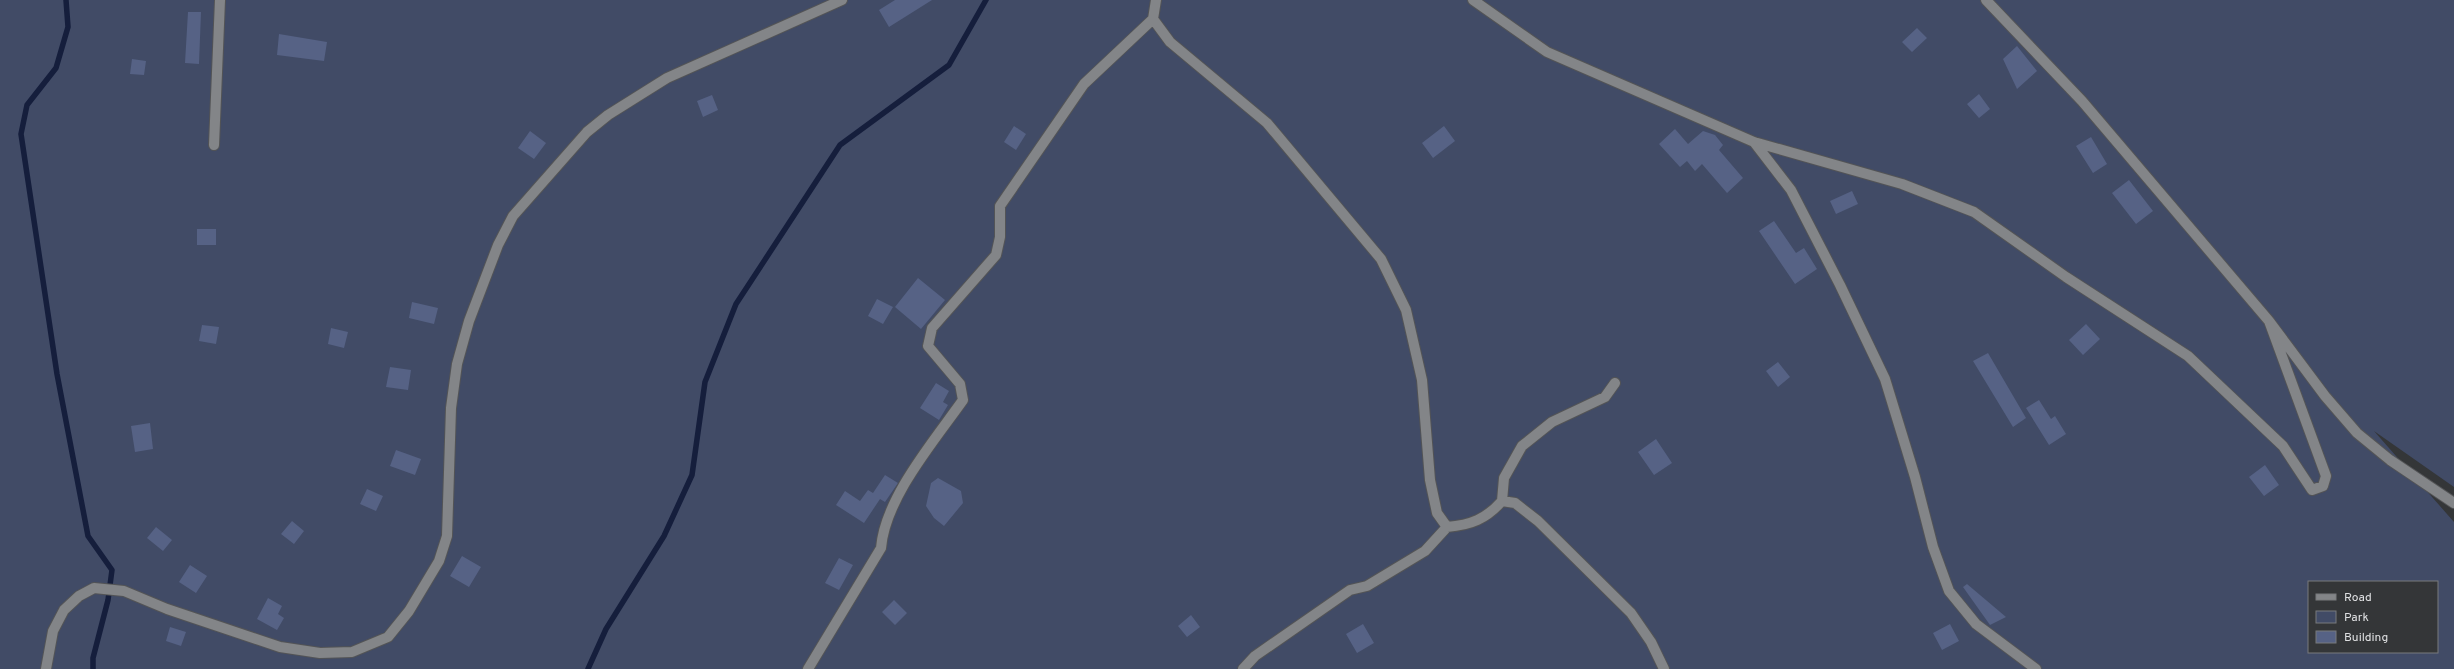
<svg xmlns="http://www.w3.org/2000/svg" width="2454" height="669" viewBox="0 0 2454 669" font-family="Overpass,sans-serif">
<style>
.green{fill:#414b66;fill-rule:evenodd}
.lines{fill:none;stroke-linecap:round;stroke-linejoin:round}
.stream{stroke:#151e3c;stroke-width:5.5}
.building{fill:#566285}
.street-casing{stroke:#535456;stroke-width:12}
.street{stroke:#838588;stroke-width:10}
</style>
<rect width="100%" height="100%" fill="#343638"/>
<path class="green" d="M0 0H2454V487L2374 431 2454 522V669H0ZM2309 582H2437V652H2309Z"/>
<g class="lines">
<path class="stream" d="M66 0 68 27 56 68 27 105 21 134 57 374 88 536 112 570 108 600 93 658V669
M588 669 606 629 664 536 692 475 705 382 736 304 840 145 949 65 986 0"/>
</g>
<path class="building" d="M895 0H932L889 27 879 10Z
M188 12H201L199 64 185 63Z
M1917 28 1927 38 1912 52 1902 42Z
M279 34 327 42 324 61 277 55Z
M2017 46 2037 71 2017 89 2003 59Z
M132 59 146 61 144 75 130 74Z
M1979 94 1990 109 1979 118 1967 104Z
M712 95 718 110 703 117 697 101Z
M1014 126 1026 134 1016 150 1004 142Z
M1444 126 1455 141 1433 158 1422 143Z
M1675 129 1688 144 1703 131 1715 135 1723 145 1719 150 1743 178 1727 193 1702 164 1695 171 1687 161 1680 167 1659 144Z
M530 131 546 143 534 159 518 148Z
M2091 137 2107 164 2093 173 2076 146Z
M2129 180 2153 211 2136 224 2112 193Z
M1852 191 1858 204 1836 214 1830 201Z
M1774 221 1796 253 1804 248 1817 269 1795 284 1759 231Z
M197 229H216V245H197Z
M918 278 945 300 921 329 895 307Z
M877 299 893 307 883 324 868 316Z
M412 302 438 308 434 324 409 318Z
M2086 324 2100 339 2083 355 2069 340Z
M202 325 219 327 216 344 199 341Z
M331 328 348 332 344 348 328 344Z
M1988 353 2026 418 2013 427 1973 361Z
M1778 362 1790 377 1778 387 1766 371Z
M390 367 411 370 408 390 386 387Z
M936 383 949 391 943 402 948 405 939 420 920 408Z
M2039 400 2051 419 2055 416 2066 434 2049 445 2026 408Z
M150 423 153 449 135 452 131 426Z
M1656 439 1672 463 1654 475 1638 452Z
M396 450 421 459 415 475 390 466Z
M2265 465 2279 485 2264 496 2249 477Z
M885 475 898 483 885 502 880 499 864 523 836 505 845 491 860 501 868 490 873 493Z
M938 478 961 491 963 503 944 526 934 518 926 506 931 483Z
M367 489 383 496 376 511 360 504Z
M292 521 304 531 294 544 281 534Z
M156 527 172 540 163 551 147 538Z
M462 556 481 567 469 587 450 576Z
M839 558 853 565 839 590 825 583Z
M190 565 207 576 196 593 179 582Z
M1967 584 2006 617 1990 625 1963 587Z
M268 598 282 606 278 614 284 618 277 630 257 619Z
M894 600 907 613 895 625 882 612Z
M1191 615 1200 627 1187 637 1178 626Z
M1363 624 1374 643 1357 653 1346 634Z
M1950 624 1959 641 1942 650 1933 633Z
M170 627 186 632 181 646 166 641Z"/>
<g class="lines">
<defs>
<path id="street" d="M1473 0 1547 52 1754 142 1902 184 1974 212 2066 277 2188 356 2283 446 2312 490 2323 486 2326 476 2269 321
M1986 0 2082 101 2269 321 2325 396 2357 433 2390 460 2454 503
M1153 19 1170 42 1267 123 1381 259 1406 310 1422 380 1430 480 1437 513 1447 527C1471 525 1486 519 1502 501L1515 503 1538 521 1631 613 1651 642 1664 669
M1754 142 1791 190 1840 285 1885 379 1915 477 1933 547 1949 591 1976 624 2036 669
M214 145 220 0
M1502 501 1504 478 1522 446 1552 422 1605 397 1615 383
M46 669 53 631 64 610 79 596 94 588 124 591 167 609 280 647 320 653 352 652 388 637 409 611 439 561 447 536 451 408 457 364 469 321 498 245 513 216 587 132 608 115 667 78 842 0
M808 669 881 548C885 498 934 441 963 400L960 384 928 346 932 328 996 255 1000 237V206L1084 84 1153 19 1156 0
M1243 669 1255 656 1350 590 1367 586 1425 551 1447 527"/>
</defs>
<use href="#street" class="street-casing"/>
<use href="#street" class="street"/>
</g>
<rect x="2308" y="581" width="130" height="72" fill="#343638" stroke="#787a7c"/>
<rect x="2316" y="594" width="20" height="6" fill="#838588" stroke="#787a7c"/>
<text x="2344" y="601" font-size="12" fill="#dfe0e2">Road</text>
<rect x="2316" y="611" width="20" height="12" fill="#414b66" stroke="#787a7c"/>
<text x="2344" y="621" font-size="12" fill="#dfe0e2">Park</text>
<rect x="2316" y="631" width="20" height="12" fill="#566285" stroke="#787a7c"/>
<text x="2344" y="641" font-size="12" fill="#dfe0e2">Building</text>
</svg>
